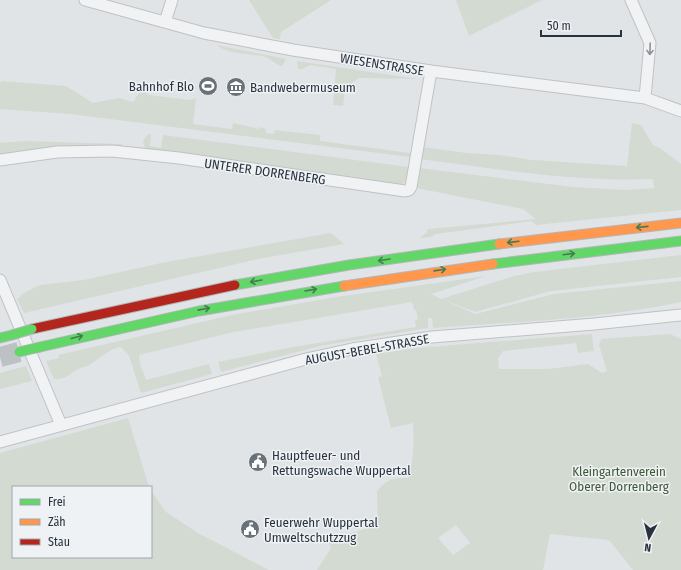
<svg xmlns="http://www.w3.org/2000/svg" width="681" height="570" viewBox="0 0 681 570" font-family="'Fira Sans Condensed',sans-serif">
<style>
.green{fill:#d3dad2;fill-rule:evenodd}
.lines{fill:none;stroke-linecap:round;stroke-linejoin:round}
.highway-tunnel{stroke:#bcc1c4;stroke-width:20;stroke-dasharray:20 10;stroke-linecap:butt}
.street-casing{stroke:#bfc2c4;stroke-width:13}
.fast-casing{stroke:#b3b7bb;stroke-width:11}
.slow-casing{stroke:#b3b7bb;stroke-width:11}
.jam-casing{stroke:#b3b7bb;stroke-width:11}
.street{stroke:#f0f2f3;stroke-width:11}
.fast{stroke:#63d668;stroke-width:9}
.slow{stroke:#ff974d;stroke-width:9}
.jam{stroke:#b3261e;stroke-width:9}
.fast-bridge-casing{stroke:#b3b7bb;stroke-width:11;stroke-linecap:butt}
.fast-bridge{stroke:#63d668;stroke-width:9}
.oneway{stroke:#8c9298}
.oneway2{stroke:#437c51}
.labels{text-anchor:middle;stroke-width:3;stroke-linejoin:round;paint-order:stroke}
.street-label{font-size:13px;fill:#29333e;stroke:#eff2f5}
.poi-label{font-size:13px;fill:#29333e;stroke:#eff2f5;text-anchor:start}
.park-label{font-size:13px;fill:#425937;stroke:#eff2f5}
</style>
<rect width="100%" height="100%" fill="#e1e4e6"/>
<path class="green" d="M249 0H331L281 32 280 39 273 38Z
M456 0H542L469 36Z
M216 45 286 59 282 66C276 65 273 61 268 58 251 52 231 56 216 45Z
M297 61 418 79 359 78 345 88 343 106 333 105 336 69 310 65 302 69H298Z
M2 81 66 86 93 103 119 98 133 102 142 89 149 95 190 100 196 98 193 124 232 129 233 123 259 129 260 127 266 129V133L274 134 275 130 320 135V141L410 153V157L70 114 0 109V83Z
M632 123 641 125 653 145 660 148 681 164V210L536 225 532 221 436 234 431 237 421 238V236L426 234 428 229 536 219 523 209 416 188 419 168 573 187 625 190 654 188 653 179C575 182 497 169 420 159L422 147 467 153 500 155 532 160 627 166Z
M148 134H151L150 146 161 148 163 135 409 167 407 181 401 185 145 149 143 141Z
M24 141 122 144V148L0 156V143Z
M331 233 344 244 258 259 24 313 17 299 24 293 40 285 84 280 161 263Z
M681 255V277L551 291 475 312 444 300 475 314 554 294 681 281V302C600 319 516 322 433 328L432 318H428V328L320 346 221 372 218 362 287 348 416 327 415 320 418 319 416 310H414L412 302 234 332 139 355 140 364 146 380 209 364 212 374 141 393 129 356 121 347C108 349 102 357 91 364 87 367 81 367 76 370 69 375 64 380 54 379L46 361 59 358 58 355 232 315 336 297 486 276 431 294 441 299 514 276 534 272Z
M592 334 594 351 578 353 576 343 503 351 498 358 499 369H548L588 364 602 373 607 371 599 345 601 339 670 334 681 339V570H633L609 540 550 534 543 570H317L331 548 327 539 378 526 377 491C387 480 393 477 408 478 414 459 414 442 413 423L391 428 378 377 400 371 382 376 376 354 417 348ZM456 525 470 543 453 555 438 538Z
M26 366 32 381 0 389V373Z
M128 418 149 487H13V557H151V491L166 512 198 533 269 570H0V453Z"/>
<g class="lines">
<path class="highway-tunnel" d="M0 357 19 352"/>
<defs>
<path id="street" d="M85 0 204 33 293 50 431 71 645 98 681 111
M631 0 650 43 645 98
M165 22 172 0
M0 160 57 152 112 151 179 158 405 191 409 190 411 187 431 71
M0 280 61 425
M0 442 306 359 352 349 432 337 594 324 681 315"/>
<path id="fast" d="M493 264 681 241
M235 285 349 265 499 244
M0 338 12 335
M40 347 199 311 344 286"/>
<path id="slow" d="M499 244 681 223
M344 286 493 264"/>
<path id="jam" d="M32 329 235 285"/>
</defs>
<use href="#street" class="street-casing"/>
<use href="#fast" class="fast-casing"/>
<use href="#slow" class="slow-casing"/>
<use href="#jam" class="jam-casing"/>
<use href="#street" class="street"/>
<use href="#fast" class="fast"/>
<use href="#slow" class="slow"/>
<use href="#jam" class="jam"/>
<defs>
<path id="fast-bridge" d="M12 335 32 329
M19 352 40 347"/>
</defs>
<use href="#fast-bridge" class="fast-bridge-casing"/>
<use href="#fast-bridge" class="fast-bridge"/>
</g>
<defs><path id="oneway-shaft" d="M-6 0H5M1.5-3L5.5 0L1.5 3" fill="none" stroke-width="1.6" stroke-linecap="round" stroke-linejoin="round"/></defs>
<use class="oneway" href="#oneway-shaft" transform="translate(650 49) rotate(92)"/>
<g class="oneway2">
<use href="#oneway-shaft" transform="translate(642 227) rotate(174)"/>
<use href="#oneway-shaft" transform="translate(513 242) rotate(173)"/>
<use href="#oneway-shaft" transform="translate(569 254) rotate(-7)"/>
<use href="#oneway-shaft" transform="translate(384 260) rotate(171)"/>
<use href="#oneway-shaft" transform="translate(440 270) rotate(-8)"/>
<use href="#oneway-shaft" transform="translate(256 281) rotate(170)"/>
<use href="#oneway-shaft" transform="translate(311 290) rotate(-10)"/>
<use href="#oneway-shaft" transform="translate(204 309) rotate(-11)"/>
<use href="#oneway-shaft" transform="translate(77 337) rotate(-14)"/>
</g>
<defs>
<symbol id="stadium-disc" viewBox="-11 -11 22 22"><circle r="9.5" fill="#697179" stroke="#eff2f5"/><path d="M0-5a6.5 5 0 1 0 0 10a6.5 5 0 1 0 0-10ZM-3.5-1.8h7v3.6h-7Z" fill="#fff"/></symbol>
<symbol id="museum-disc" viewBox="-11 -11 22 22"><circle r="9.5" fill="#697179" stroke="#eff2f5"/><path d="M0-6L6-3V-2H-6V-3ZM-5-1h2V3h-2ZM-1-1h2V3h-2ZM3-1h2V3H3ZM-6 4H6V6H-6Z" fill="#fff"/></symbol>
<symbol id="civic-disc" viewBox="-11 -11 22 22"><circle r="9.5" fill="#697179" stroke="#eff2f5"/><path d="M-.6-6.5H3V-4.5H.6V-3L4-1V1h2V6H-6V1h2V-1L-.6-3ZM-1.2 2.5V6h2.4V2.5Z" fill="#fff"/></symbol>
</defs>
<g fill-rule="evenodd">
<use href="#stadium-disc" x="197" y="75" width="22" height="22"/>
<use href="#museum-disc" x="225" y="76" width="22" height="22"/>
<use href="#civic-disc" x="247" y="451" width="22" height="22"/>
<use href="#civic-disc" x="239" y="518" width="22" height="22"/>
</g>
<g class="labels">
<g class="street-label">
<text transform="translate(382 64) rotate(9)" y="5">WIESENSTRASSE</text>
<text transform="translate(265 171) rotate(8)" y="5">UNTERER DORRENBERG</text>
<text transform="translate(367 349) rotate(-10)" y="5">AUGUST-BEBEL-STRASSE</text>
</g>
<g class="poi-label">
<text x="194" y="91" text-anchor="end">Bahnhof Blo</text>
<text x="250" y="92">Bandwebermuseum</text>
<text x="272" y="460">Hauptfeuer- und<tspan x="272" dy="15">Rettungswache Wuppertal</tspan></text>
<text x="264" y="527">Feuerwehr Wuppertal<tspan x="264" dy="15">Umweltschutzzug</tspan></text>
</g>
<g class="park-label">
<text x="619" y="476">Kleingartenverein<tspan x="619" dy="15">Oberer Dorrenberg</tspan></text>
</g>
</g>
<rect x="12" y="486" width="140" height="72" fill="#eff2f5" stroke="#a0a6ac"/>
<rect x="20" y="499" width="20" height="6" fill="#63d668" stroke="#a0a6ac"/>
<text x="48" y="506" font-size="12" fill="#29333e">Frei</text>
<rect x="20" y="519" width="20" height="6" fill="#ff974d" stroke="#a0a6ac"/>
<text x="48" y="526" font-size="12" fill="#29333e">Zäh</text>
<rect x="20" y="539" width="20" height="6" fill="#b3261e" stroke="#a0a6ac"/>
<text x="48" y="546" font-size="12" fill="#29333e">Stau</text>
<g transform="translate(649 538) rotate(187)" stroke="#eff2f5" stroke-width="3" paint-order="stroke">
<path d="M0-3L7 15L0 10L-7 15Z" fill="#29333e"/>
<text y="-6" font-size="11" font-weight="bold" text-anchor="middle" fill="#29333e">N</text>
</g>
<path d="M541 30v6h80v-6" fill="none" stroke="#29333e" stroke-width="2"/>
<text x="547" y="30" font-size="12" fill="#29333e" stroke="#eff2f5" stroke-width="3" paint-order="stroke">50 m</text>
</svg>
